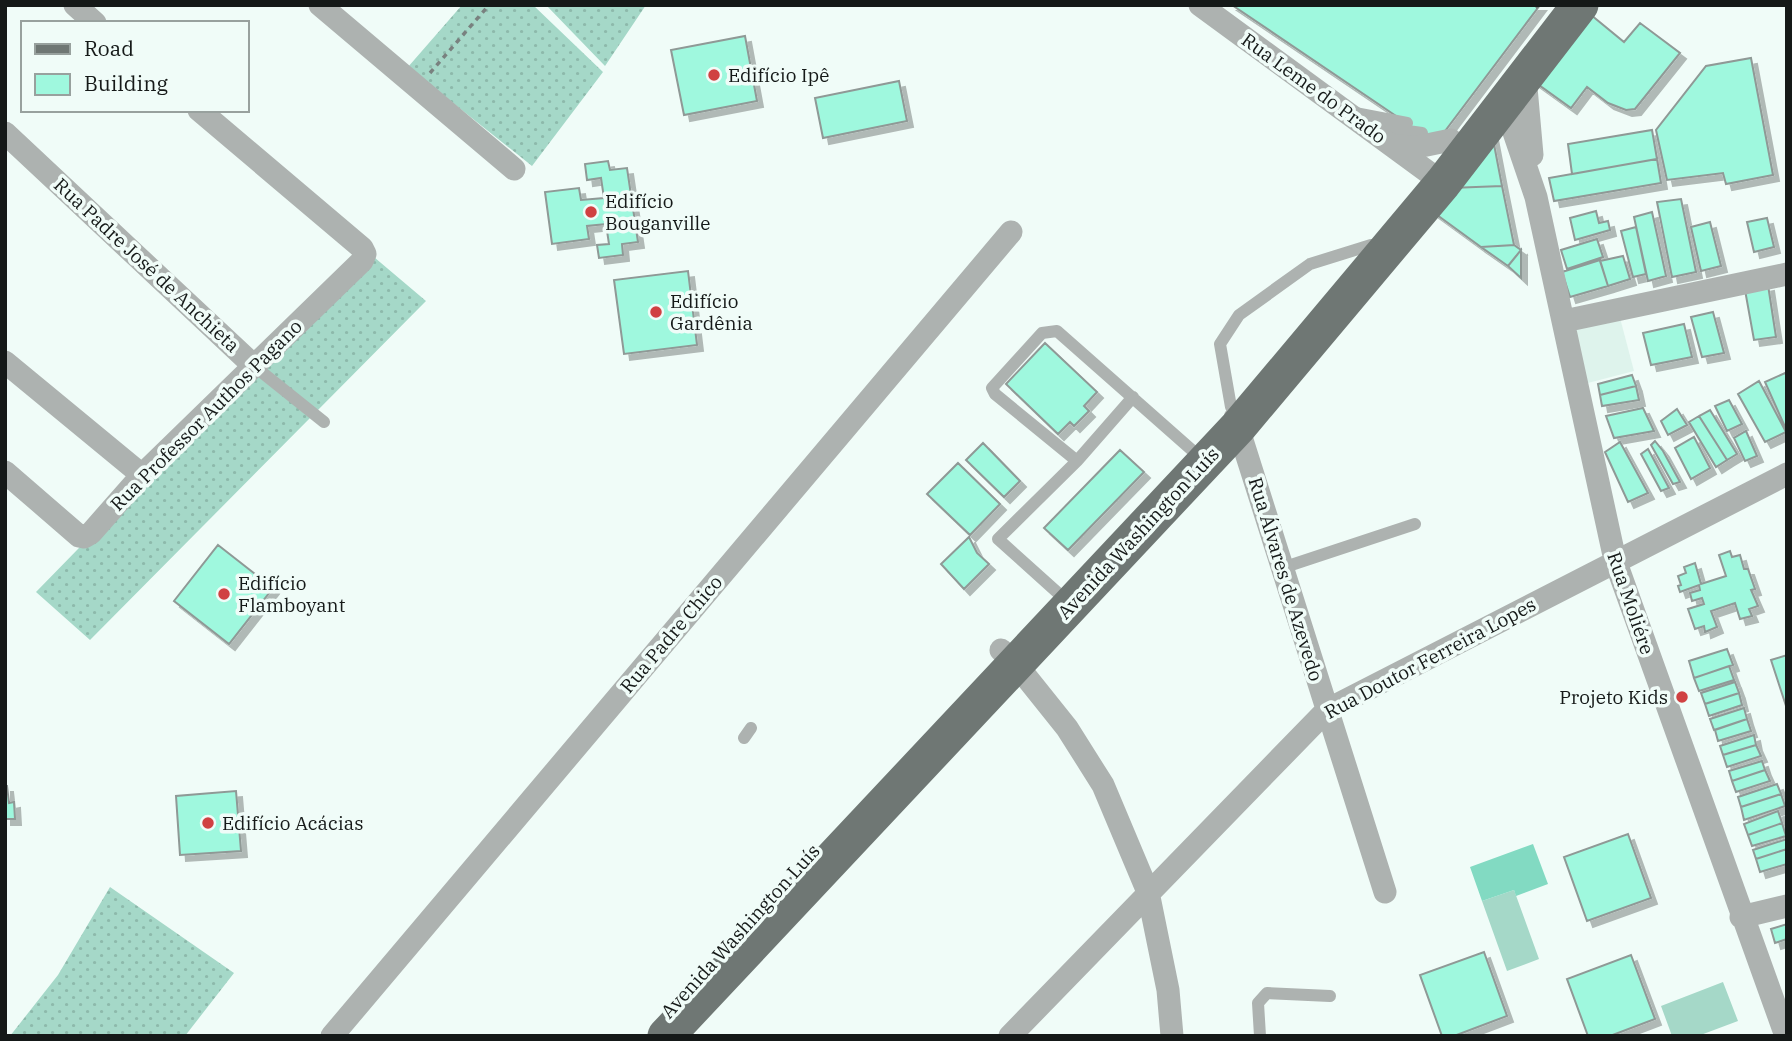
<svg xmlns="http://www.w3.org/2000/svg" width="1792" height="1041" viewBox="0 0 1792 1041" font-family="'IBM Plex Serif',serif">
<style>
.built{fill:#def3ec}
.grass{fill:url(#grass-dots)}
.garden{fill:#a5d8c8}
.water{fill:#82dac2}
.building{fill:#9ff8de;stroke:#8f9996;stroke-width:2;filter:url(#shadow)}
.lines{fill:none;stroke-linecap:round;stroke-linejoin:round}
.path{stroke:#79817f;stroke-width:3.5;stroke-dasharray:5 5;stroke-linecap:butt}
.service{stroke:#adb2b0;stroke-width:12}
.minor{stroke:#adb2b0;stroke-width:23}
.primary{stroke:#6f7774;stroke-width:37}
.poi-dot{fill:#d04142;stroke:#f0fcf8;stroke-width:2.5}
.labels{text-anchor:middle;stroke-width:7;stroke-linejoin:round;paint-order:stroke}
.poi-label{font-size:19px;fill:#151918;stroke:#f0fcf8;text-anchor:start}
.street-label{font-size:19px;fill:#151918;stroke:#f0fcf8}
</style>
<defs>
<pattern id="grass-dots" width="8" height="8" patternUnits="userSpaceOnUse" patternTransform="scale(1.75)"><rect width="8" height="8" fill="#a5d8c8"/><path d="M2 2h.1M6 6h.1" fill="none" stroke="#8db9ab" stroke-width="1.8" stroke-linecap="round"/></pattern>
<filter id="shadow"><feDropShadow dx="6" dy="6" stdDeviation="0" flood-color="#0004"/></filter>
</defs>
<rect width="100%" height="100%" fill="#f0fcf8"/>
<path class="built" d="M1619 314 1634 371 1584 384 1568 325Z"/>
<path class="grass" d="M462 5H533L603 72 532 166 408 67Z
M546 5H646L605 66Z
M368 252 426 301 90 640 36 592Z
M110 887 234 973 185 1036H10L58 975Z"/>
<path class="garden" d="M1514 890 1539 959 1507 971 1482 901Z
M1723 982 1738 1021 1698 1036H1672L1661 1006Z"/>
<path class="water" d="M1533 844 1548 884 1516 896 1514 890 1482 901 1470 867Z"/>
<path class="building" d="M1232 5H1540L1436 143Z
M1585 10 1624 42 1640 23 1680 53 1635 109 1626 110 1608 103 1587 87 1571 108 1532 80Z
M745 36 757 101 684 115 671 50Z
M1751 58 1773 175 1726 184 1723 173 1667 180 1656 130 1706 66Z
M899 81 907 121 823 138 815 98Z
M1652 130 1657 159 1572 174 1568 144Z
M1492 134 1502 186 1450 188Z
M1657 159 1661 183 1554 201 1549 178Z
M608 161 610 170 627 168 638 242 622 244 623 255 599 258 597 245 609 244 606 224 587 226 589 239 552 244 545 192 579 188 581 200 604 198 601 178 587 180 585 164Z
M1502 186 1514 245 1481 247 1433 212 1450 188Z
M1681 199 1696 272 1672 277 1657 202Z
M1596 211 1599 223 1608 221 1610 230 1575 240 1570 218Z
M1652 212 1666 276 1648 281 1634 217Z
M1767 218 1774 247 1754 252 1747 222Z
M1710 222 1721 266 1701 271 1691 227Z
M1636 227 1646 274 1633 277 1621 231Z
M1597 239 1603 257 1567 269 1561 250Z
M1514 245 1521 250 1508 266 1481 247Z
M1521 250V278L1508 266Z
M1623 256 1630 279 1608 286 1600 261Z
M1600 260 1608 286 1570 297 1562 272Z
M688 271 697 345 624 354 614 280Z
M1768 285 1776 337 1754 340 1745 290Z
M1713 312 1724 353 1702 357 1691 317Z
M1684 324 1692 357 1651 365 1643 333Z
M1045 343 1097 392 1084 406 1089 411 1074 426 1070 422 1058 434 1006 384Z
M1785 373 1787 376 1786 429 1765 382Z
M1632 375 1636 386 1600 395 1598 384Z
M1759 381 1786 432 1765 442 1738 394Z
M1636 386 1639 400 1602 406 1600 395Z
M1729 400 1742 424 1727 431 1715 406Z
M1643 408 1654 431 1614 438 1606 416Z
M1677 409 1687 425 1668 435 1661 421Z
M1710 410 1737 454 1727 460 1699 416Z
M1699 416 1727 460 1716 467 1689 422Z
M1746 431 1757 456 1745 461 1734 438Z
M1694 437 1710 468 1691 479 1675 448Z
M1655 441 1663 451 1680 482 1673 484 1651 445Z
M1620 442 1648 493 1628 502 1605 452Z
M983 443 1020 481 1004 497 966 460Z
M1648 449 1669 488 1661 491 1641 454Z
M1120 450 1144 472 1068 550 1044 528Z
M958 463 1000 504 970 535 927 494Z
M969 537 977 553 989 564 964 589 941 564Z
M218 545 273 588 229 644 174 601Z
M1730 551 1732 557 1740 555 1744 569H1748L1755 589 1751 590 1758 606 1749 609 1752 616 1740 619 1735 603 1711 611 1717 627 1705 632 1704 626 1695 629 1688 609 1704 604 1702 598 1692 601 1690 593 1700 590 1699 585 1680 592 1678 586 1681 585 1678 576 1686 573 1684 567 1695 563 1701 584 1726 576 1719 555Z
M1727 649 1733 665 1694 678 1689 661Z
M1787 655V709L1771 660Z
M1729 666 1734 680 1699 691 1694 678Z
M1735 682 1739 693 1705 704 1701 693Z
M1739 693 1742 705 1709 716 1705 704Z
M1744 708 1747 719 1714 730 1710 719Z
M1747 719 1751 731 1718 741 1715 730Z
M1754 735 1756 745 1723 755 1720 746Z
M1756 745 1761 756 1727 767 1723 755Z
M1762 761 1765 770 1732 781 1729 771Z
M1765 770 1770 781 1736 792 1732 781Z
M1777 784 1781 794 1741 807 1738 797Z
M5 786H7L9 803 14 802 15 819H5Z
M236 791 241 851 180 855 176 796Z
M1781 794 1785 806 1744 820 1741 807Z
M1778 811 1782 823 1748 835 1744 824Z
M1782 823 1786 836 1752 846 1748 835Z
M1628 834 1651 898 1587 921 1564 857Z
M1787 839V849L1756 859 1753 850Z
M1787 849V864L1760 872 1756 859Z
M1787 924V939L1775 943 1771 929Z
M1484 952 1507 1016 1454 1036H1442L1420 975Z
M1631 955 1655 1019 1610 1036H1588L1567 979Z"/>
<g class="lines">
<path class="path" d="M1536 5 1538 8
M430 73 489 5"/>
<path class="service" d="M1355 113 1407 123
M1372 126 1422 133
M254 366 324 422
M1231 407 1220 344 1239 315 1310 264 1371 245
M1077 461 1133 397
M1282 568 1415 524
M1068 602 998 539 1077 461 995 394 992 388 1042 333 1057 331 1202 459
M744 738 751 728
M1260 1036 1258 1003 1267 993 1330 996"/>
<path class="minor" d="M75 5 95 23
M320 5 514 169
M1200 5 1443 183
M1525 76 1532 155
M1504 103 1536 197 1615 560 1786 1036
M5 133 254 366
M1394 146 1417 147 1451 140
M1564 321 1787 274
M5 362 142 475
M1235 418 1385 892
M5 472 79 536 84 537 91 533 142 475 362 261 365 254 362 248 199 110
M1001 650 1015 663 1067 728 1103 785 1148 892 1168 990 1172 1036
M1741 917 1787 906
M332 1036 1011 232
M1010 1036 1327 710 1787 474"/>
<path class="primary" d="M666 1036 1238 427 1443 183 1580 5"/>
</g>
<g class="poi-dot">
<circle cx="714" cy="75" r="7"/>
<circle cx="591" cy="212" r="7"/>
<circle cx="656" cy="312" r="7"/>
<circle cx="224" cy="594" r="7"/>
<circle cx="1682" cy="697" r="7"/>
<circle cx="208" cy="823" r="7"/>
</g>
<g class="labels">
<g class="poi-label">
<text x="728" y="82">Edifício Ipê</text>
<text x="605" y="208">Edifício<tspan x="605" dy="22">Bouganville</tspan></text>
<text x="670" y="308">Edifício<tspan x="670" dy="22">Gardênia</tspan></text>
<text x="238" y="590">Edifício<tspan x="238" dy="22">Flamboyant</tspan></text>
<text x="1668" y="704" text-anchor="end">Projeto Kids</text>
<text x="222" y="830">Edifício Acácias</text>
</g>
<g class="street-label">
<text transform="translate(1314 88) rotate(36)" y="7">Rua Leme do Prado</text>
<text transform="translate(147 265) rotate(43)" y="7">Rua Padre José de Anchieta</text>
<text transform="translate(206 415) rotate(-45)" y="7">Rua Professor Authos Pagano</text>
<text transform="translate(1138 533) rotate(-47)" y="7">Avenida Washington Luís</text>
<text transform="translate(1286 579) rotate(73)" y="7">Rua Álvares de Azevedo</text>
<text transform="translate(1631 603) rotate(71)" y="7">Rua Moliére</text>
<text transform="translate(671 634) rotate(-50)" y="7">Rua Padre Chico</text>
<text transform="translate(1430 658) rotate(-28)" y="7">Rua Doutor Ferreira Lopes</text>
<text transform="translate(740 931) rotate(-48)" y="7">Avenida Washington Luís</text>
</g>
</g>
<rect width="1792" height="1041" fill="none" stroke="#151918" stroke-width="14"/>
<rect x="21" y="21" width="228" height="91" fill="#f0fcf8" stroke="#98a19e" stroke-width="2"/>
<rect x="35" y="44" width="35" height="10" fill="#6f7774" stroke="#98a19e" stroke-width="2"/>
<text x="84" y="56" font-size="21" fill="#151918">Road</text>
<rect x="35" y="74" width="35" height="21" fill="#9ff8de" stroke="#98a19e" stroke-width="2"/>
<text x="84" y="91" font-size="21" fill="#151918">Building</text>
</svg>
